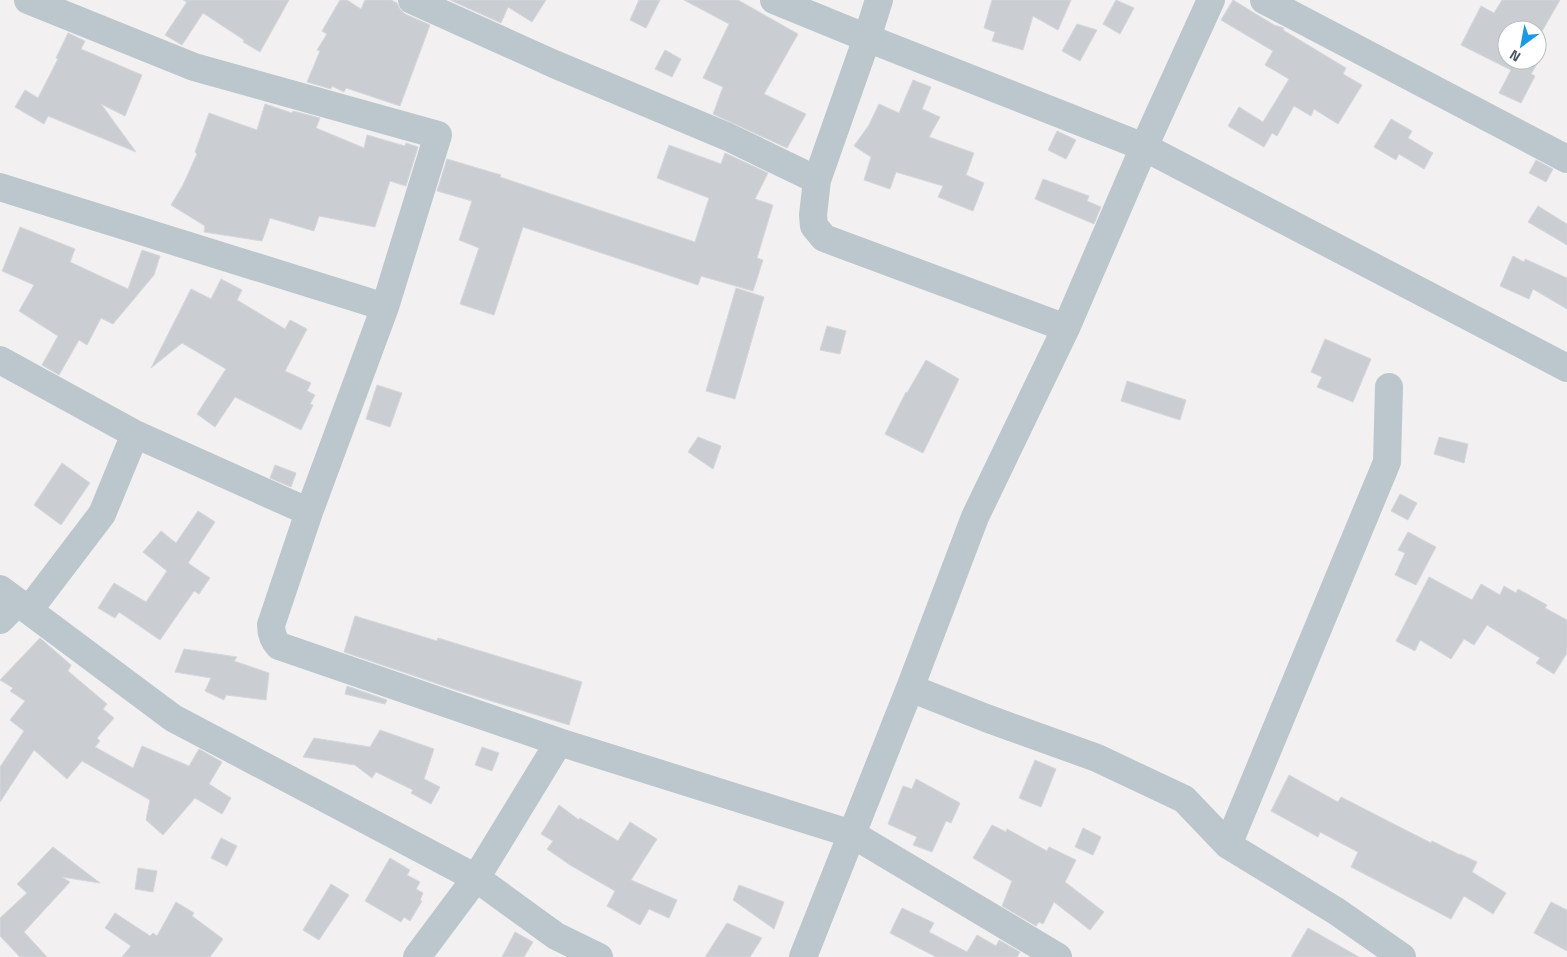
<svg xmlns="http://www.w3.org/2000/svg" width="1567" height="957" viewBox="0 0 1567 957" font-family="'Titillium Web',sans-serif">
<style>
.building{fill:#caced2;stroke:#d4d7db}
.lines{fill:none;stroke-linecap:round;stroke-linejoin:round}
.minor{stroke:#bbc7cc;stroke-width:28}
</style>
<rect width="100%" height="100%" fill="#f2f0f0"/>
<path class="building" d="M183 0H289L260 52 243 42 244 40 203 13 182 45 165 35 187 2Z
M340 0H347L361 9 365 0H391L397 3 400 9 405 14 430 25 400 106 346 88 344 92 332 86 331 89 307 82 320 51 317 50 327 34 322 31Z
M450 0H546L532 22 508 7 501 23Z
M639 0H660L646 28 630 20Z
M684 0H738L798 34 764 94 806 114 787 148 713 114 723 87 703 78 729 24Z
M992 0H1071L1058 30 1033 16 1023 50 992 41 995 32 984 28Z
M1116 0 1134 8 1120 34 1103 24Z
M1233 0 1274 25 1284 28 1283 30 1346 68 1343 74 1362 85 1338 124 1314 109 1311 116 1294 106 1277 136 1272 133 1264 147 1228 126 1239 107 1263 122 1289 79 1265 65 1273 51 1221 20Z
M1502 0H1560L1537 40V30H1507V60H1537V44L1546 49 1531 74 1535 76 1521 103 1499 93 1511 70 1461 45 1481 6 1494 13Z
M1077 24 1097 30 1080 61 1062 51Z
M68 33 85 41 81 49 142 75 125 116 101 104 136 152 48 116 44 124 15 107 25 90 38 98 58 59 56 58Z
M665 50 681 59 672 77 655 69Z
M913 80 931 87 922 109 940 117 929 137 974 153 966 175 984 183 973 211 938 197 943 186 896 172 890 189 864 180 871 157 854 146 869 125 879 104 899 113Z
M265 104 292 113 293 111 320 118 316 128 364 148 367 135 405 146 406 143 418 147 406 186 390 181 375 227 319 216 314 231 270 218 262 241 204 232 205 226 171 205 183 185 197 154 195 152 209 113 257 130Z
M1391 119 1412 131 1408 138 1433 153 1424 169 1399 154 1396 160 1374 147Z
M1057 131 1076 140 1066 159 1048 150Z
M669 145 721 164 725 153 768 173 755 199 773 205 757 258 763 260 753 291 701 276 698 285 523 227 494 315 460 304 479 248 459 240 472 201 437 191 447 159 501 175 500 177 695 242 709 198 657 178Z
M1536 160 1553 169 1546 182 1529 173Z
M1043 179 1089 196 1087 201 1101 207 1094 224 1035 199Z
M1538 206 1567 224V245L1528 222Z
M20 227 75 249 70 262 128 289 142 250 160 256 154 275 113 324 101 318 87 345 79 340 59 375 42 365 58 336 19 311 34 285 2 271Z
M1513 256 1524 262 1525 259 1567 278V309L1533 289 1529 299 1500 286Z
M221 279 242 290 237 300 285 329 290 320 307 329 285 371 311 383 307 391 315 395 310 404 313 405 301 430 235 397 215 427 197 414 226 369 182 343 151 368 191 289 211 299Z
M736 288 764 297 735 399 706 391Z
M827 326 846 331 840 354 820 350Z
M1325 339 1371 359 1353 402 1317 387 1322 377 1311 372Z
M926 360 959 379 923 453 885 434 906 392 907 393Z
M1127 381 1186 400 1180 420 1121 401Z
M377 385 402 393 390 427 366 419Z
M698 437 721 446 713 469 688 452Z
M1439 437 1468 444 1464 463 1434 454Z
M62 463 90 483 61 525 34 505Z
M275 465 296 473 291 487 270 478Z
M1400 494 1417 503 1408 520 1391 511Z
M198 511 215 522 188 563 210 578 199 594 194 591 160 640 119 612 115 618 98 608 114 583 146 602 167 571 143 552 161 531 176 543Z
M1408 532 1436 547 1416 585 1395 575 1405 553 1398 550Z
M1429 577 1472 600 1481 584 1500 595 1504 586 1516 593 1518 589 1547 605 1545 608 1567 620V653L1554 674 1536 663 1540 658 1487 625 1474 645 1464 639 1451 659 1420 640 1415 651 1396 641Z
M355 616 437 641 438 638 582 682 569 725 456 690 344 652Z
M40 638 71 665 68 671 107 704 103 709 114 718 97 738 100 741 95 747 133 768 142 746 189 766 199 749 222 762 209 784 231 798 222 814 195 798 163 835 146 820 150 800 82 761 67 779 34 750 0 802V767L24 731 10 720 25 701 10 691 13 688 0 680Z
M184 649 237 657 234 661 269 673 266 700 226 695 224 700 205 691 211 678 175 672Z
M347 686 387 700 385 704 345 694Z
M380 730 434 749 424 779 440 787 431 804 411 793 413 790 376 772 372 778 355 765 303 757 314 738 370 747Z
M482 747 499 753 492 771 475 765Z
M1035 760 1056 769 1041 807 1019 798Z
M1289 775 1338 802 1341 797 1431 843 1432 841 1460 855V854L1477 862 1472 872 1506 893 1493 914 1464 896 1451 919 1351 867 1358 852 1320 832 1318 837 1271 811Z
M916 779 960 803 951 823 946 821 932 852 913 845 917 837 888 824 903 786 912 789Z
M559 805 579 820 580 818 618 841 630 822 657 839 631 880 677 900 669 918 649 909 640 925 607 906 615 891 570 865 547 849 553 841 541 834Z
M992 825 1006 832 1007 829 1047 851 1049 847 1076 860 1065 882 1104 912 1090 930 1054 902 1043 924 1039 922 1036 926 1002 906 1012 881 973 858Z
M1083 828 1101 837 1093 855 1075 847Z
M221 838 237 846 227 866 211 858Z
M53 847 100 883 62 877 70 882 24 932 47 957H20L0 936V918L27 893 17 884Z
M390 858 410 870 407 875 420 882 416 889 423 893 420 900 422 901 410 921 404 917 401 922 365 901Z
M138 868 157 871 153 892 135 889Z
M331 884 349 895 319 940 303 930Z
M739 885 784 902 774 929 733 900Z
M176 902 194 913 192 916 223 939 210 957H122L131 946 105 928 115 913 150 936 153 933 157 936Z
M1551 902 1567 910V951L1534 933Z
M902 908 934 923 929 932 967 952 977 935 996 946 999 940 1020 952 1017 957H936L890 933Z
M727 923 762 938 750 957H705Z
M1308 928 1359 957H1291Z
M515 932 533 942 524 957H502Z"/>
<g class="lines">
<path class="minor" d="M28 0 194 67 438 135 385 307 309 512 271 625C271 634 273 640 279 646L559 742 852 834 1058 957
M412 0 554 64 728 137 817 180
M774 0 867 38 1144 147 1567 368
M879 0 867 38 817 180 813 215 814 226 824 238 1066 328
M1264 0 1567 159
M0 187 385 307
M0 360 135 434 309 512
M0 589 173 718 476 878 556 936 599 957
M0 620 17 603 32 606 102 514 135 434
M910 688 986 718 1097 758 1184 799 1228 845 1336 911 1402 957
M1228 845 1387 462 1389 387
M417 957 476 878 559 742
M803 957 910 688 975 517 1066 328 1144 147 1211 0"/>
</g>
<g transform="translate(1522 45) rotate(212)"><circle r="24" fill="#ffffff" stroke="#b6bcbe"/>
<path d="M0-4L9 19L0 12L-9 19Z" fill="#1b99e1"/>
<text y="-8" font-size="14" font-weight="bold" text-anchor="middle" fill="#48575d">N</text>
</g>
</svg>
